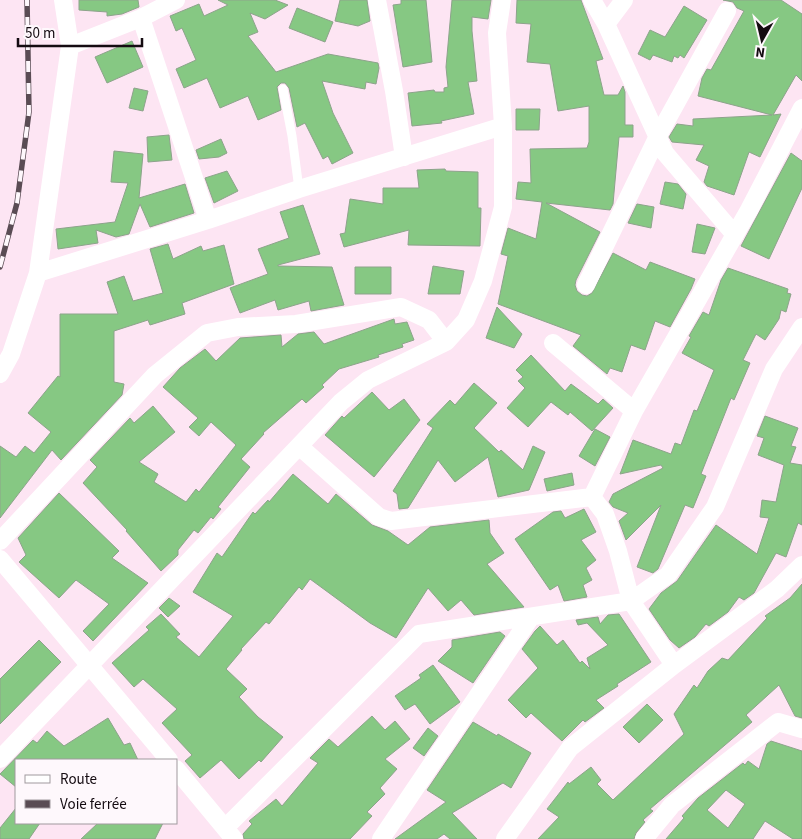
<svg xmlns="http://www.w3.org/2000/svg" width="802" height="839" viewBox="0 0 802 839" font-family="'Source Sans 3',sans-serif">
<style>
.building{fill:#86c883;stroke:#8da38b;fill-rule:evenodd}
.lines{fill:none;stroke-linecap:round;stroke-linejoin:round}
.service{stroke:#fff;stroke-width:9}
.minor{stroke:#fff;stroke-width:18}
.rail-casing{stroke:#5a4c54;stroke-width:5.5}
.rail{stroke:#fef8fc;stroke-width:4;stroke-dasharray:11;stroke-linecap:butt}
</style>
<rect width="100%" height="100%" fill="#fde5f3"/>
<path class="building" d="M79 0H138L139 7 122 14 107 16V12L79 10Z
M218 0H275L288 5 265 19 250 13 258 32 248 36 276 72 328 54 378 63 379 68 376 84 366 82 365 89 322 81 333 113 353 153 332 164 328 156 323 159 305 123 297 127 289 88 285 83H281L277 87 281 110 258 120 248 96 220 108 207 78 184 88 176 69 196 60 182 28 176 31 170 16 199 4 204 16 228 5Z
M340 0H367L370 21 358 26 335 21Z
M401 0H426L432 62 403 67 393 5 401 4Z
M452 0H491L488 19 472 17V31L477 81 468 82 474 114 441 121 442 123 412 126 408 93 434 90 435 92H444V88L448 87 446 67Z
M517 0H581L603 59 596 61 604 95H618L623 86 625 92V125H633V137H619L613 204 610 210 546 203 600 232 576 280 575 285 577 291 582 295 587 296 592 293 613 253 646 270 650 262 695 279 691 289 670 327 655 321 645 350 631 345 622 372 610 368 607 374 573 346 581 335 498 304 508 256 501 254 508 228 536 239 542 202 516 199 518 182 531 183 530 149 587 148 589 142V106L558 111 550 64 527 62 531 24 516 23Z
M723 0H781L802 14V81L796 75 773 115 781 114 760 157 749 152 734 195 707 186 704 182 709 166 696 160 704 145 672 142 669 137 677 124 693 126V119L772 115 698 96 702 78 707 69 711 70 744 11 737 8 733 2Z
M684 6 707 20 684 58 680 55 678 58 674 56 672 62 653 55 650 60 638 54 650 30 665 37Z
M297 8 333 22 325 42 289 28Z
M132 41 143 67 107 83 95 57Z
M134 88 148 91 143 111 129 108Z
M516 109H540L539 130H516Z
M169 135 172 160 148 162 147 137Z
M221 139 227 153 219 157 199 159 196 150Z
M114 151 143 154 139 198 185 184 194 213 150 227 140 204 129 234 116 237 96 230 98 243 58 249 56 229 115 222 128 183 111 182Z
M791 153 802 161V188L769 259 741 246Z
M445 169 446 171 478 172V208H481L480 246 408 245 409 230 344 247 340 234 345 233 350 199 383 204V188H419L417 170Z
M227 171 238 191 214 203 205 178Z
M665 182 678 184 686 194 683 209 660 204Z
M637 204 654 207 651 228 628 223Z
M303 205 320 254 278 265V266L332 267 344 305 311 311 309 301 278 310 275 300 240 313 230 288 268 274 258 249 289 238 280 212Z
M697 224 715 228 705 254 692 252Z
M168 244 173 259 201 246 203 251 224 245 234 284 182 303 185 314 150 325 148 320 114 331V382L124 384 122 395 61 460 52 450 0 518V446L16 457 25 446 34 453 51 432 28 413 58 376 60 377V314H118L107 282 124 276 133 301 163 293 150 249Z
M433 266 464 271 460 294H428Z
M355 267H391V294H355Z
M728 268 788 289 787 293 791 294 786 312 781 310 779 319 765 340 756 334 743 360 750 363 734 400 731 398 701 474 706 476 693 508 685 505 658 569 653 573 637 567 661 505 626 540 619 521 628 513 613 507 609 502 613 494 663 468 661 465 620 474 633 440 671 454 675 443 681 445 694 410 697 411 714 370 682 353 691 337 689 336 703 312 709 315 721 280Z
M497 307 522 334 514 348 486 338Z
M394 319 395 324 407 322 414 340 402 344 403 347 378 355 379 357 339 369 322 385 324 387 306 403 302 399 263 433 264 434 241 459 250 467 218 507 221 509 213 519 211 517 198 533 194 530 178 550V555L161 571 126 531 127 530 83 483 97 467 90 460 130 418 134 423 153 406 175 432 139 462 158 474 154 482 186 502 196 489 199 492 236 445 211 422 199 436 189 427 198 418 163 387 180 368 205 349 216 361 240 338 281 335 282 347 298 334 314 332 324 344Z
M531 355 565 391 571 384 598 404 603 399 613 408 592 431 570 412 568 415 551 402 528 427 507 408 525 388 518 381 523 377 516 370Z
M474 383 497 403 474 428 499 452 501 450 523 470 533 446 545 452 529 490 498 497 488 457 455 482 438 460 408 508 399 509 397 494 393 491 433 428 427 424 450 400 455 405Z
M372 392 389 410 404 399 420 420 374 477 325 435 342 416 344 418Z
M765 416 798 428 791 446 796 447 790 463 802 465V525L798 523 786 557 776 553 754 593 744 600 739 597 728 612 709 626 706 624 695 637 679 648 670 640 649 609 661 593 677 581 716 525 757 554 769 518 760 517 762 500 776 502 784 465 758 455 764 438 757 436Z
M595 429 610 437 595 466 579 456Z
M572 473 574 485 547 491 544 479Z
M293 474 328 504 336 494 372 525 388 531 408 545 430 527 489 520 490 533 504 553 487 564 524 607 474 615 461 600 448 611 428 588 396 638 370 623 310 579 302 590 299 587 269 624 266 622 241 649 242 650 226 669 247 689 239 697 258 717 283 737 261 762 259 760 239 779 221 760 200 778 185 761 192 755 162 723 177 709 143 679 134 687 112 663 149 630 146 627 161 614 180 634 176 637 199 657 233 616 193 592 217 553 222 557 253 512 255 514 268 500 269 502Z
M59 493 119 551 112 558 148 583 93 641 83 631 109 604 76 580 59 598 19 562 26 555 18 538Z
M584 509 596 532 581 540 596 560 586 568 592 580 583 585 587 597 564 601 558 585 550 590 515 539 553 512 561 511 565 518Z
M802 584V718L795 716 779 685 746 715 752 722 650 809 653 811 643 820 645 822 636 833 634 839H538L559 817 547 809 568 782 569 784 591 767 601 780 597 784 613 800 684 734 674 714 694 685 697 688 708 671 722 658 728 660 767 618 765 616 790 598Z
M169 598 180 606 168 617 159 608Z
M619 614 651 662 617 684 618 686 596 700 604 708 585 722 583 720 562 741 531 713 526 718 508 700 538 668 522 649 535 631 540 626 557 645 563 640 580 663 582 661 590 669 587 658 608 645 587 623 578 625 576 620 598 617 600 624 608 615Z
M500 632 505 636 473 683 438 661 452 647V640Z
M39 640 61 662 0 724V679Z
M433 665 460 702 430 724 415 704 405 710 395 696 421 678 419 675Z
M647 704 663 720 639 743 623 727Z
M372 716 385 730 395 721 410 739 385 759 397 769 380 788 385 794 367 812 372 816 350 839H244L243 834 252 824 249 821 276 799 282 806 318 763 310 758 329 739 338 747Z
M108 718 124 745 130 743 138 760H16V787L0 774 33 740 37 743 47 731 64 746Z
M473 722 497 736 498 734 531 753 511 788 503 783 452 813 477 839H450L444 834 437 839H395L446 802 427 790Z
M428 728 438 736 424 756 413 748Z
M771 741 802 751V839H793L765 821 753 839H666L684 818 682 816 698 798 743 763 745 765 748 761 759 769 767 744ZM726 790 745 804 728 828 707 810Z
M16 808V823H40L29 839H0V828Z
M98 823H163L155 839H81Z"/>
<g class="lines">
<path class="service" d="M283 89 292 136 299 189"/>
<path class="minor" d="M377 0 394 91 404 157
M592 0 606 24 665 153 735 235
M141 18 208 220
M606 24 624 0
M70 46 141 18 176 0
M38 273 208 220 299 189 503 126
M586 285 658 136 727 11
M446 342 466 320 483 281 503 207V126L497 33 502 0
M553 343 634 411
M0 374 11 354 38 273 70 46 63 0
M592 497 605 514 618 551 631 601 674 665
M0 541 155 375 207 333 238 327 296 324 401 307 429 320 446 342 368 380 341 402 299 446 379 517 391 521 592 497 634 411 749 210 802 108
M0 559 169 760
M0 759 299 446
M176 769 234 839
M225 828 419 634 631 601 668 575 715 507 774 369 802 327
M381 839 531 617
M505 839 570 748 674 665 777 589 802 565
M644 839 672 805 778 722 802 729"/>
<defs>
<path id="rail" d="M0 267 17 203 29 112 27 0"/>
</defs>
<use href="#rail" class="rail-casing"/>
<use href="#rail" class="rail"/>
</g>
<rect x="15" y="759" width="162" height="65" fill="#fef8fc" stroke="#a0999e"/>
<rect x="25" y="775" width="25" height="8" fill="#ffffff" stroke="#a0999e"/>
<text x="60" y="784" font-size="15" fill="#140b11">Route</text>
<rect x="25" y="800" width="25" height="8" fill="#5a4c54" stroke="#a0999e"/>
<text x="60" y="809" font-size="15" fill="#140b11">Voie ferrée</text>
<g transform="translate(762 40) rotate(188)" stroke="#fef8fc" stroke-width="4" paint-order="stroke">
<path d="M0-4L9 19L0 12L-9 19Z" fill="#140b11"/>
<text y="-8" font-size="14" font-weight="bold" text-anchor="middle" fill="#140b11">N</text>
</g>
<path d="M18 38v8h124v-8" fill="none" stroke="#140b11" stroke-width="2.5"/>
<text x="25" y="38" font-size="15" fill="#140b11" stroke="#fef8fc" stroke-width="4" paint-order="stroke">50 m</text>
</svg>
